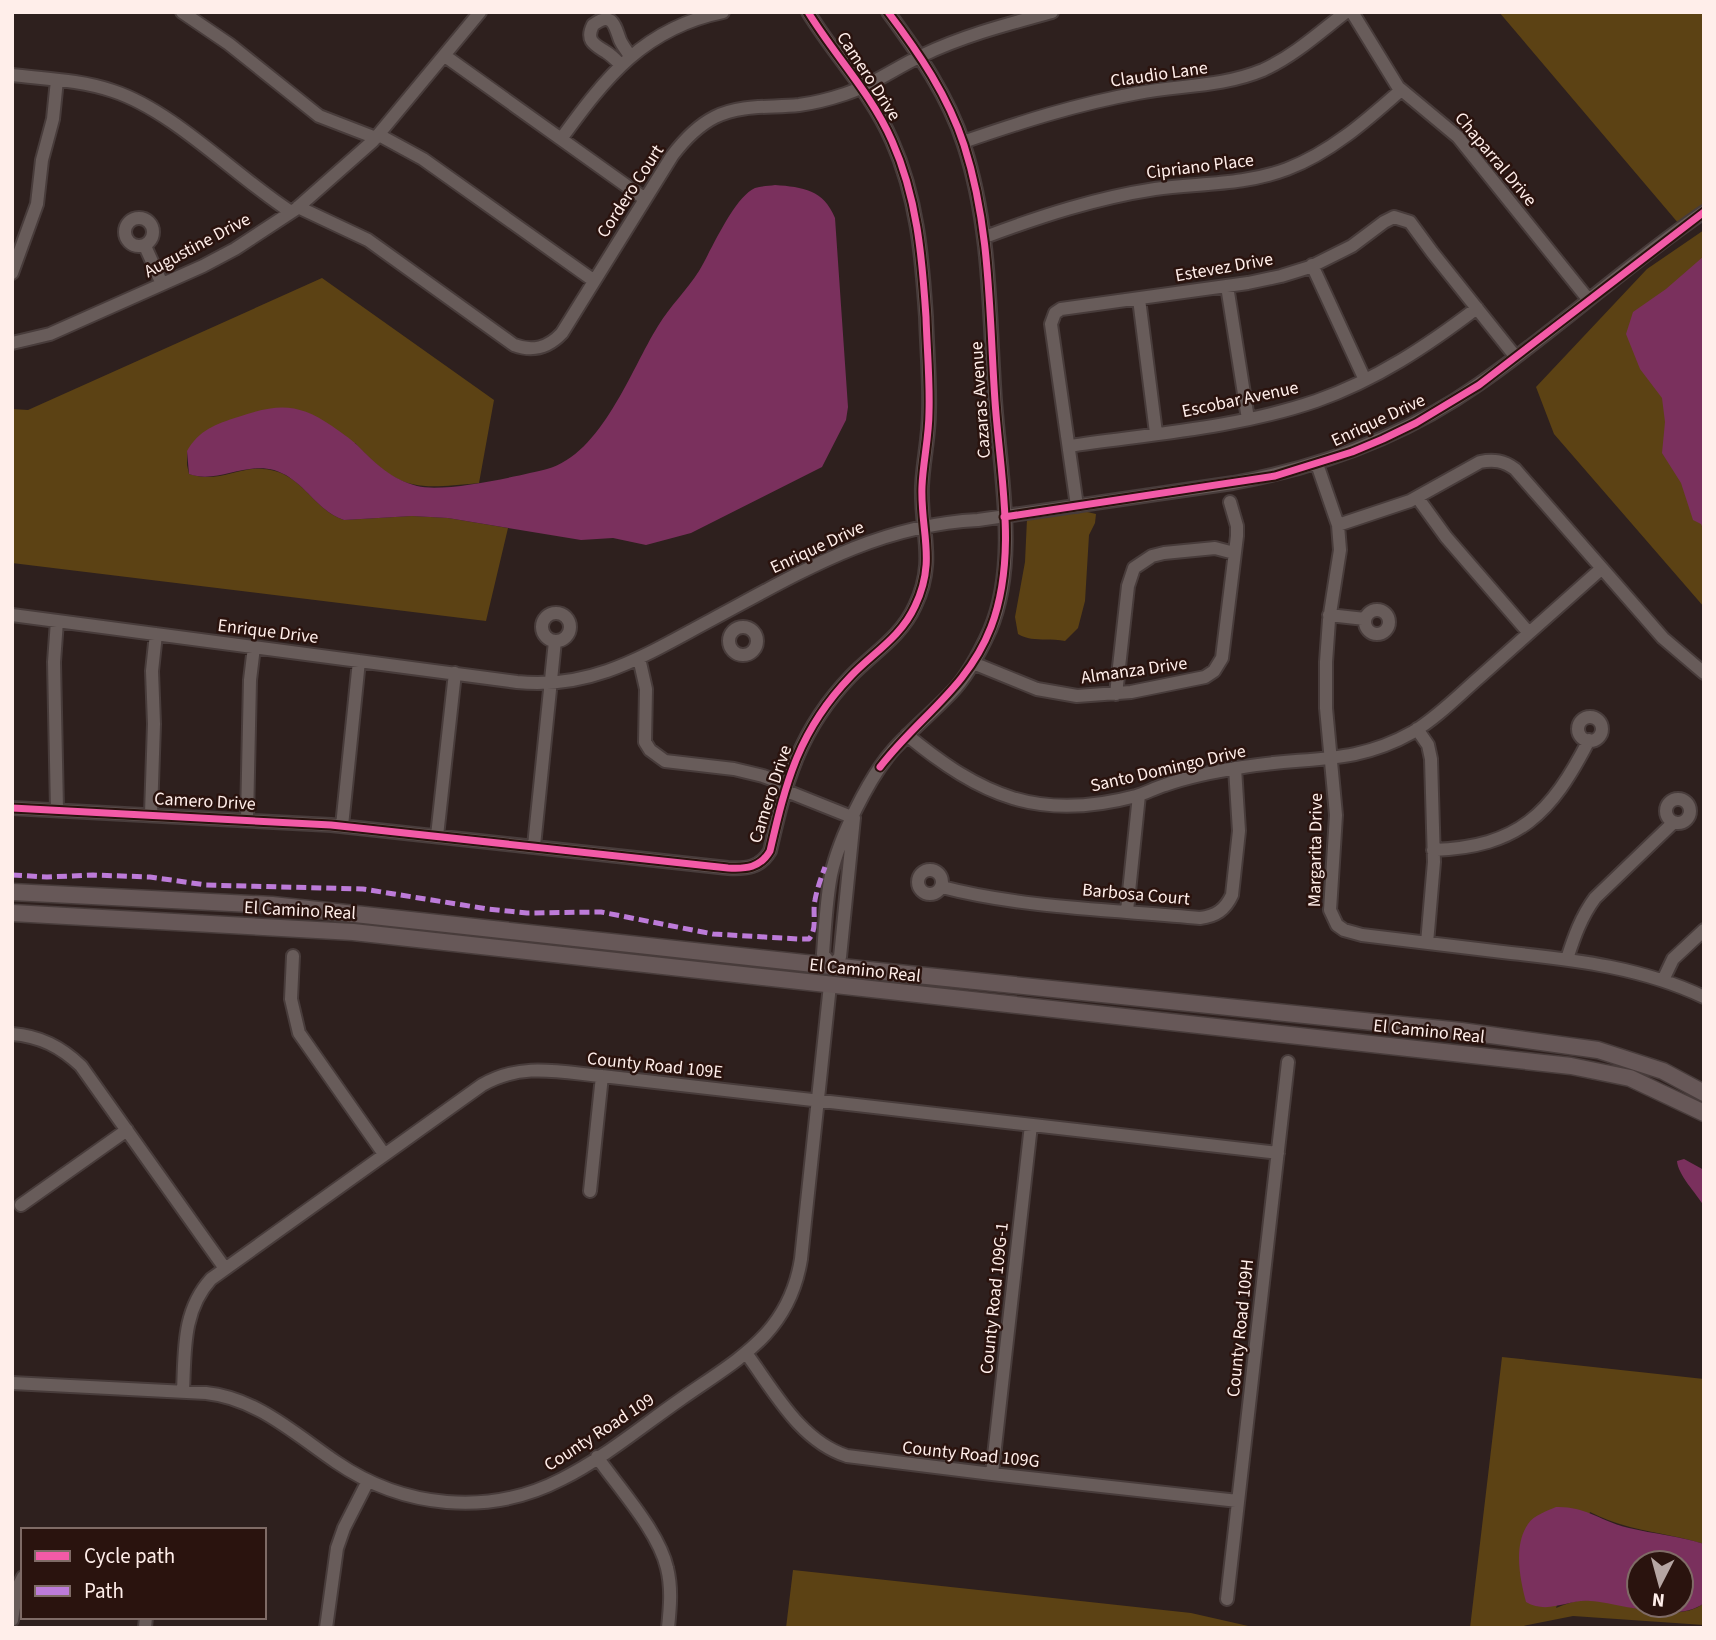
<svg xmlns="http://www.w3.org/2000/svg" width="1716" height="1640" viewBox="0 0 1716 1640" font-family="'Source Sans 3',sans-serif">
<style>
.green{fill:#5c4214}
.water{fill:#7a305d;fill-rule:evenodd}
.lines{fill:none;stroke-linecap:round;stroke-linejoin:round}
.minor-casing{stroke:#483c3b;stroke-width:16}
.major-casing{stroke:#483c3b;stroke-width:19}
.minor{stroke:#685c5a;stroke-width:12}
.major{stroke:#675858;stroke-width:16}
.quiet{stroke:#bd7bd9;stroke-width:5;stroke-dasharray:10 5;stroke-linecap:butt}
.cycleway-casing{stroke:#2a130e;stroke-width:11}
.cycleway{stroke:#f35aa7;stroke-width:7}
.labels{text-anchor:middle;stroke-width:5;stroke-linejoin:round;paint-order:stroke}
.street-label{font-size:18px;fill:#ffeeea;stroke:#2a130e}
</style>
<rect width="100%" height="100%" fill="#2e201e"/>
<path class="green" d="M1499 12H1704L1703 207 1679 224Z
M1704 230V607L1554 434 1536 387 1647 269Z
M322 278 494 400 479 483C416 489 400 492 355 443L187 451V465L189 474C194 475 200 477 205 477 229 478 248 463 275 471 304 479 316 511 344 520L412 516 448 518 508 528 486 621 12 563V409L28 410Z
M1083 511 1096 514 1095 523 1089 535 1085 601 1078 628 1065 641C1049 637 1032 643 1018 634L1015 617 1025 562 1027 519Z
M1502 1357 1704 1379V1544C1665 1532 1626 1531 1590 1512L1556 1608C1566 1604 1576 1600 1587 1600 1620 1600 1676 1626 1704 1603V1625L1573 1616 1513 1628H1470Z
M793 1570 1191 1613 1257 1628H786Z"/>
<path class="water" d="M775 185C803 187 824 190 835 218L848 407 846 420 822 467 691 533 646 545 613 538 581 540 448 518 412 516 344 520C316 511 304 479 274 470 245 462 217 484 189 474L187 451C199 430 216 424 238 417 277 404 297 402 332 426 340 432 350 438 357 445 376 464 391 479 417 486 445 493 518 476 547 469 602 454 631 369 658 326 670 306 687 290 699 271 711 251 734 197 755 188 761 186 769 186 775 185Z
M1704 256V531L1701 524 1693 520 1681 483 1662 453 1665 422 1662 398 1640 369 1626 334 1633 312 1666 289Z
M1684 1159 1704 1170V1206C1696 1193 1678 1175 1677 1161Z
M1556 1507C1586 1506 1602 1522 1629 1528 1654 1534 1679 1536 1704 1544V1603C1677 1624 1621 1603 1590 1601 1568 1599 1548 1615 1526 1602 1520 1579 1513 1546 1528 1524 1534 1515 1547 1511 1556 1507ZM1639 1563H1681V1605H1639Z"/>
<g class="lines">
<defs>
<path id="minor" d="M182 12 229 44 319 116 376 138
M1352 12 1398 87 1458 137 1588 299
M445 56 645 199
M620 64C616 60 611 55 606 52 595 45 585 41 593 25 613 10 615 27 620 40 622 45 627 51 630 56
M12 75C46 79 81 80 113 91 174 111 235 176 291 212
M379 135 423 159 593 280
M561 139C606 77 644 28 723 12
M963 142C1021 122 1077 104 1138 93 1180 85 1222 87 1263 70 1294 56 1320 32 1346 12
M298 207 368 240 514 345C533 352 548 348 562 333L672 156C684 140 697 126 715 117 742 104 770 108 799 105 814 103 830 99 845 94 873 85 895 68 921 56 962 36 1008 24 1052 12
M125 232a14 14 0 1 1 28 0a14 14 0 1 1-28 0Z
M985 237C1041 216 1096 198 1155 189 1199 183 1245 185 1287 169 1330 153 1367 120 1401 90
M145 246 162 284
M1312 265 1365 380
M12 273 37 204 42 160 53 119 57 80
M1227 286 1248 419
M1139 299 1156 433
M12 343 50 334 203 266 235 249 296 209 373 141 480 12
M1069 446C1151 434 1237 428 1316 401 1376 380 1427 346 1477 308
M1317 464 1338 525 1340 550 1329 620 1326 662V708L1336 815 1330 910 1337 925 1344 930 1362 935C1411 941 1461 947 1511 953 1577 960 1643 968 1704 997
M1417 497 1446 537 1529 633
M1077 506 1051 324 1055 313 1061 309 1248 283 1281 276 1310 267 1352 246 1384 222 1394 217 1410 222 1432 252 1515 356
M1338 525 1410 501 1480 462C1494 459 1504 461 1515 469L1663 638 1704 673
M1365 622a12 12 0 1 1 24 0a12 12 0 1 1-24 0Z
M542 627a14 14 0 1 1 28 0a14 14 0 1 1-28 0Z
M12 615 517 682C593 690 647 654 711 620 799 573 876 525 978 520L1233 483C1322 467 1405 436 1479 384 1556 331 1626 265 1704 212
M1329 615 1365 619
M57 621 54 662 57 810
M729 641a14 14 0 1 1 28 0a14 14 0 1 1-28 0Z
M639 658 646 689 645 742 650 750 665 761 734 769 763 776 774 780 784 790 854 818
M973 663 1037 689 1077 696 1131 692 1205 677 1214 671 1222 658 1237 536V526L1230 502
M1116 694 1128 586 1134 568 1152 556 1164 553 1215 548 1234 553
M1578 729a12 12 0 1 1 24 0a12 12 0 1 1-24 0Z
M1417 729 1428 745 1431 759 1434 862 1427 943
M907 735C981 796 1039 822 1136 796 1146 793 1155 788 1165 785 1190 776 1217 771 1243 767 1306 756 1353 766 1413 732 1438 717 1460 694 1482 675 1522 639 1562 604 1601 569
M1666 811a12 12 0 1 1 24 0a12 12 0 1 1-24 0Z
M12 808 331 825 728 868C746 869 760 868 770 851 786 781 799 730 851 676 873 653 901 637 915 606 937 560 920 531 922 486 923 462 929 437 929 412 930 381 927 349 926 317 922 256 917 197 892 141 871 93 835 56 808 12
M151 814 154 724 152 671 156 634
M854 818 840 957 832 966 823 954C825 928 826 901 831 875 839 838 869 777 894 749 912 729 933 712 951 693 968 676 980 652 990 630 1019 562 1000 473 995 400 989 314 991 228 964 145 948 95 918 53 888 12
M247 819 250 680 254 647
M342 826 359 661
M437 836 455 673
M534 846 555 641
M1433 850C1519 847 1551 814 1589 740
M918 882a12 12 0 1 1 24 0a12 12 0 1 1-24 0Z
M942 887C1022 908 1116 910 1200 918 1216 916 1225 910 1232 895L1239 831 1235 768
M1127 911 1139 795
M293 956 291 999 299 1033 384 1154
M1567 959C1574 937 1581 917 1595 898L1674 822
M1663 980 1673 959 1704 930
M12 1034C40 1036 61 1047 81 1066L224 1267
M590 1191 602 1076
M21 1205 127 1130
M746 1353C774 1391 800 1441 847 1456L992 1474 1238 1501
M12 1383 206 1393C256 1398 295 1434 336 1462 403 1508 489 1517 562 1479 604 1458 642 1426 681 1399 738 1359 789 1334 801 1259L830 985
M183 1391C185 1351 182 1311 211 1279L482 1085C522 1062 559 1072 602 1076L1278 1153
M597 1457C619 1488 659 1532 667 1568 672 1588 670 1608 668 1628
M992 1474 1031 1125
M1227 1599 1288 1062
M12 1620 17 1589 23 1577
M145 1628 146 1617
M326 1628 337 1548 344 1528 368 1481"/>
<path id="major" d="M12 892 272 905 878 971 1461 1031 1598 1050 1663 1071 1704 1093
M12 913 353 932 1571 1066 1630 1078 1704 1113"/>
</defs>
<use href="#minor" class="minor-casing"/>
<use href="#major" class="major-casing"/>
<use href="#minor" class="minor"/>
<use href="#major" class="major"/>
<path class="quiet" d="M12 875 47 877 93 875 150 877 206 885 363 889 488 909 527 913 601 912 713 934 799 939H809C818 928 812 914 815 900 817 889 821 878 825 867"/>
<defs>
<path id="cycleway" d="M1004 517 1275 476 1352 452 1383 439 1416 423 1479 385 1704 212
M880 767C919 716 967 689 991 627 1018 556 1000 475 995 401 989 315 991 229 964 145 948 96 919 53 888 12
M12 808 331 825 728 868C746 869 760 868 770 851 786 781 799 730 851 676 873 653 901 637 915 606 937 560 920 531 922 486 923 462 929 437 929 412 930 381 927 349 926 317 922 256 917 197 892 141 871 93 835 56 808 12"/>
</defs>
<use href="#cycleway" class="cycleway-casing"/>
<use href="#cycleway" class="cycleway"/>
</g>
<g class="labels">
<g class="street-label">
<text transform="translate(1159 74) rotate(-8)" y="6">Claudio Lane</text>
<text transform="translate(869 76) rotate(57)" y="6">Camero Drive</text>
<text transform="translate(1496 159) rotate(50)" y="6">Chaparral Drive</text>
<text transform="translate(1200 166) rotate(-7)" y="6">Cipriano Place</text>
<text transform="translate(630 191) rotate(-57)" y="6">Cordero Court</text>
<text transform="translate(197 245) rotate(-28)" y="6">Augustine Drive</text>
<text transform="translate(1224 267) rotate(-10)" y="6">Estevez Drive</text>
<text transform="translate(1240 399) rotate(-12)" y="6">Escobar Avenue</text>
<text transform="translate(980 400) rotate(-94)" y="6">Cazaras Avenue</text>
<text transform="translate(1378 420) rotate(-25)" y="6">Enrique Drive</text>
<text transform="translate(817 547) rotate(-25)" y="6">Enrique Drive</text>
<text transform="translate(268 631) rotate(7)" y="6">Enrique Drive</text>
<text transform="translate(1134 670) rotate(-8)" y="6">Almanza Drive</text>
<text transform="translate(1168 768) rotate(-13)" y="6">Santo Domingo Drive</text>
<text transform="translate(770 794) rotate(-72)" y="6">Camero Drive</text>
<text transform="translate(205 801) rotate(3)" y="6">Camero Drive</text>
<text transform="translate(1315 850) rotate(-89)" y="6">Margarita Drive</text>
<text transform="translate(1136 894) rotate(5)" y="6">Barbosa Court</text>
<text transform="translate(300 910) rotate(3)" y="6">El Camino Real</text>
<text transform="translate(865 970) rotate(6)" y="6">El Camino Real</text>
<text transform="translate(1429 1031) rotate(6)" y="6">El Camino Real</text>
<text transform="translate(655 1065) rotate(6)" y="6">County Road 109E</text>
<text transform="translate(994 1298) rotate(-84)" y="6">County Road 109G-1</text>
<text transform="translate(1240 1328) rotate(-84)" y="6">County Road 109H</text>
<text transform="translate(599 1432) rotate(-33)" y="6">County Road 109</text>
<text transform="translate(971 1454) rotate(6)" y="6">County Road 109G</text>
</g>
</g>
<rect width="1716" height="1640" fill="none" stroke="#ffeeea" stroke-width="28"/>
<rect x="21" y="1528" width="245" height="91" fill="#2a130e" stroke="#7f6b66" stroke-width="2"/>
<rect x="35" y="1551" width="35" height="10" fill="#f35aa7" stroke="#7f6b66" stroke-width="2"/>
<text x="84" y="1563" font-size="21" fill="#ffeeea">Cycle path</text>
<rect x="35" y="1586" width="35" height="10" fill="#bd7bd9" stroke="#7f6b66" stroke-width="2"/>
<text x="84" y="1598" font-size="21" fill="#ffeeea">Path</text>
<g transform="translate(1660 1584) rotate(186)"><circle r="33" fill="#2a130e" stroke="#7f6b66" stroke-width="2"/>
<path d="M0-5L12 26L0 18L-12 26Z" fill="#b6a6a3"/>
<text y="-10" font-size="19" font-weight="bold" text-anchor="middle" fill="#ffeeea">N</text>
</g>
</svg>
